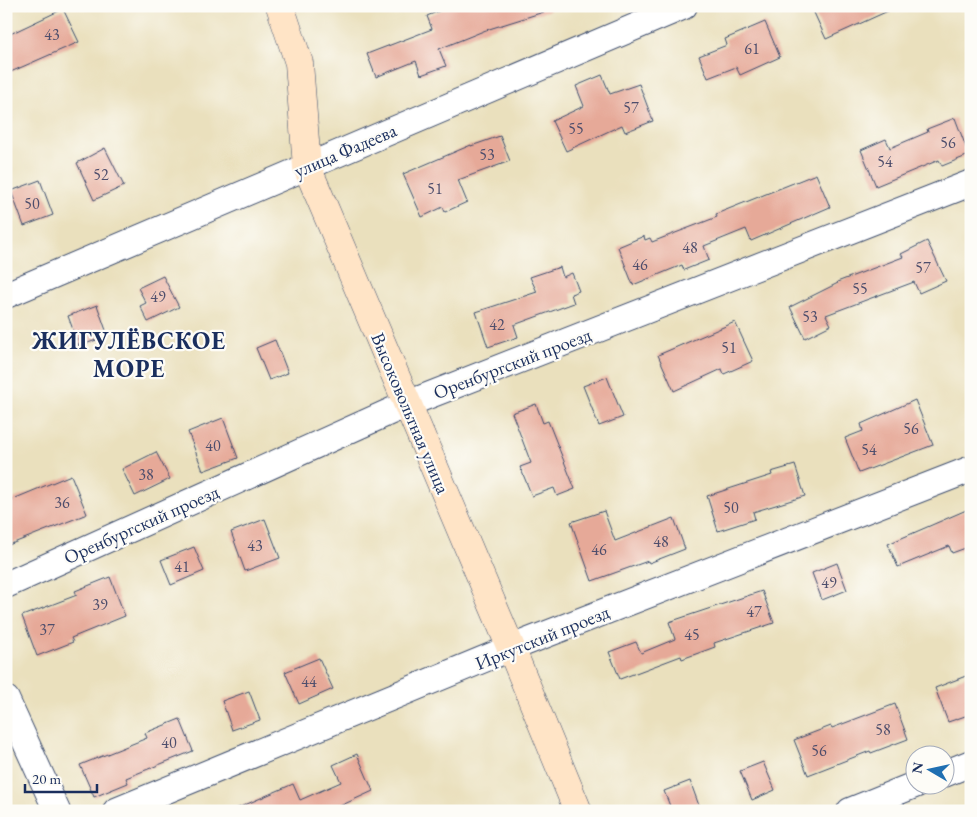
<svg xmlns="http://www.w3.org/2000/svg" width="977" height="817" viewBox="0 0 977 817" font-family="'EB Garamond',serif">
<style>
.building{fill:#e6a998}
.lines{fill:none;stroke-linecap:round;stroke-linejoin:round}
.street-casing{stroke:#3a4a6c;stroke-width:28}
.secondary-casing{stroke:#3a4a6c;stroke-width:29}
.street{stroke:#fff;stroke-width:26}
.secondary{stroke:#ffe4c6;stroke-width:28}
.labels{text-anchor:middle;stroke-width:4.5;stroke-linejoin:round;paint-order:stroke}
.number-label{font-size:16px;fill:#4e4e6c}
.street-label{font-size:19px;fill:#1b2f5e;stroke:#fdfcf7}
.district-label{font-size:24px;font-weight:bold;letter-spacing:1px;fill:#1b2f5e;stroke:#fdfcf7}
</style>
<rect width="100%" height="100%" fill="#fdfcf7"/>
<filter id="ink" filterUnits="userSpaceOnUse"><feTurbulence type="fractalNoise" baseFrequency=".02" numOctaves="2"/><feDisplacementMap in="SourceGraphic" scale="10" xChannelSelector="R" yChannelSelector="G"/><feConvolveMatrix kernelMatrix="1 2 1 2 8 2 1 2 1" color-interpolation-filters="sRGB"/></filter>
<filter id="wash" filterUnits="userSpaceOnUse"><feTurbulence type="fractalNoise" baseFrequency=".0096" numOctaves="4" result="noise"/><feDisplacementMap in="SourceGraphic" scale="20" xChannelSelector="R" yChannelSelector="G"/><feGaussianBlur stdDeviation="1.12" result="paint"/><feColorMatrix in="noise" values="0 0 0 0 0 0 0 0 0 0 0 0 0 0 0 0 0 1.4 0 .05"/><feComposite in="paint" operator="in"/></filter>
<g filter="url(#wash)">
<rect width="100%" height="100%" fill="#eae0bd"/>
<g id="blocks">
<path class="building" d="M451 6H550V10L486 30 439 49 446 66 421 75 416 61 376 77 367 54 432 29 427 16Z
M811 6H899L826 39Z
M63 9 79 42 6 74V36Z
M765 22 780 57 740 75 736 67 708 78 699 56 727 45 725 39Z
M602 75 610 94 639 84 653 121 625 132 622 125 566 151 552 121 584 106 576 86Z
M955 118 969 155 942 166 939 160 876 186 861 150 886 139 890 148 928 132 927 129Z
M500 136 510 161 458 180 467 202 445 212 443 207 422 217 403 174 471 145V146Z
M105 148 124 186 94 200 77 163Z
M816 174 830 207 751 241 746 229 704 246 709 260 684 270 682 265 633 285 618 247 644 236 645 240 650 238 652 242 717 217 716 214Z
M40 180 53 215 24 226 11 191Z
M927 241 946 281 919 293 914 282 826 315 831 325 805 338 790 307 838 283 837 282 903 257 901 254Z
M560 267 563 277 572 273 579 291 571 294 574 303 514 325 518 337 488 347 476 312 537 292 530 277Z
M163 276 179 307 148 322 140 306 146 303 138 288Z
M97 305 108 336 79 346 68 316Z
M735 322 753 361 724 374 722 369 674 391 658 355Z
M275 340 288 373 269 380 256 348Z
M607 377 623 417 599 426 583 386Z
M915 400 933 445 859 473 845 438 863 431 861 424Z
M536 404 543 423 548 421 575 489 557 496 554 488 532 496 520 467 531 463 512 413Z
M223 418 238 458 203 471 188 432Z
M156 452 170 479 135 496 122 469Z
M795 465 805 496 753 512 755 519 718 531 707 496 772 475 771 472Z
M71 475 87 514 6 546V502Z
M971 508V546L952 553 949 546 898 567 888 544Z
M604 511 615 541 674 518 685 549 649 563 648 561 592 581 571 522Z
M265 519 280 558 245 571 231 532Z
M194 547 204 571 171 585 161 560Z
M837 563 847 590 822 600 812 573Z
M110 577 125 616 71 638 73 642 37 656 22 616 77 595 75 591Z
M762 591 774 623 714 643 715 647 682 659 681 656 620 679 609 652 636 642 641 653 675 639 669 622Z
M319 658 333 689 299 704 285 672Z
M971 674V714L948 722 935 688Z
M249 691 260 720 232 730 222 701Z
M895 704 908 739 871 753 870 751 808 775 794 740 831 726 832 728Z
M180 719 193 751 126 778 128 783 94 797 80 765 147 738 145 733Z
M357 754 373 791 329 811H231L293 784 300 800 341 782 333 765Z
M763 762 775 790 752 800 740 771Z
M690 781 701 811H672L664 791Z"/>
</g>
</g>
<g filter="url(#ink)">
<use href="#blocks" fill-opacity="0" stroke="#3a4a6c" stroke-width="1"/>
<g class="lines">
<defs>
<path id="street" d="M6 295 684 6
M6 585 407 404 971 183
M6 699 57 811
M944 774 971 763
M116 811 511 648 971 469
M850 811 917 784"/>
<path id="secondary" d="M280 6 299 63 307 167 511 648 578 811"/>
</defs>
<use href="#street" class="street-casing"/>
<use href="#secondary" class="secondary-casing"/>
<use href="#street" class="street"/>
<use href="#secondary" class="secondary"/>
</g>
</g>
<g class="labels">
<g class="number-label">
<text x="52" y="40">43</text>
<text x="752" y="54">61</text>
<text x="631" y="113">57</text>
<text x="576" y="134">55</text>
<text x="948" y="148">56</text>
<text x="487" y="160">53</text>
<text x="885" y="167">54</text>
<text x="101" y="180">52</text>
<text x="435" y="194">51</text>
<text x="32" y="209">50</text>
<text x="690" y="253">48</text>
<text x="640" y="270">46</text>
<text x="923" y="273">57</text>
<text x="860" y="294">55</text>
<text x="158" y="302">49</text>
<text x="810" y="322">53</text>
<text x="497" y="330">42</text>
<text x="729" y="353">51</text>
<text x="911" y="434">56</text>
<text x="213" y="451">40</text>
<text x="869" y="455">54</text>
<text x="146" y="480">38</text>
<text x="62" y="508">36</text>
<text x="731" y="513">50</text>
<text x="661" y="547">48</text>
<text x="255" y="551">43</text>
<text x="599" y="555">46</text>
<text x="182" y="572">41</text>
<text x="829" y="588">49</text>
<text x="100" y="610">39</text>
<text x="754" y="617">47</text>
<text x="47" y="635">37</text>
<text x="692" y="640">45</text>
<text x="309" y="687">44</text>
<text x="883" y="735">58</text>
<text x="169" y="748">40</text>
<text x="819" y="756">56</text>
</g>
<g class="street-label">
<text transform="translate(345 150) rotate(-23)" y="7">улица Фадеева</text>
<text transform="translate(512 363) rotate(-21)" y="7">Оренбургский проезд</text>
<text transform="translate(411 413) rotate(67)" y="7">Высоковольтная улица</text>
<text transform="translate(141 524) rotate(-24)" y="7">Оренбургский проезд</text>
<text transform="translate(542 637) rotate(-22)" y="7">Иркутский проезд</text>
</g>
<g class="district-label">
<text x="129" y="349">ЖИГУЛЁВСКОЕ<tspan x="129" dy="28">МОРЕ</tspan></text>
</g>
</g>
<rect width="977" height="817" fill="none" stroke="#fdfcf7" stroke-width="25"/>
<g transform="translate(930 770) rotate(279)"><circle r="24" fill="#fdfcf7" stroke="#a3aaba"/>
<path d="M0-4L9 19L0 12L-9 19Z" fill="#1f6fb2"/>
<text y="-8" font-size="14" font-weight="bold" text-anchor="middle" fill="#1b2f5e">N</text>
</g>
<path d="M25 784v8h72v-8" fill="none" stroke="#1b2f5e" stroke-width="2.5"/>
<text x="32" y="784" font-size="15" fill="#1b2f5e" stroke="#fdfcf7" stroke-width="4" paint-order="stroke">20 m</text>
</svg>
